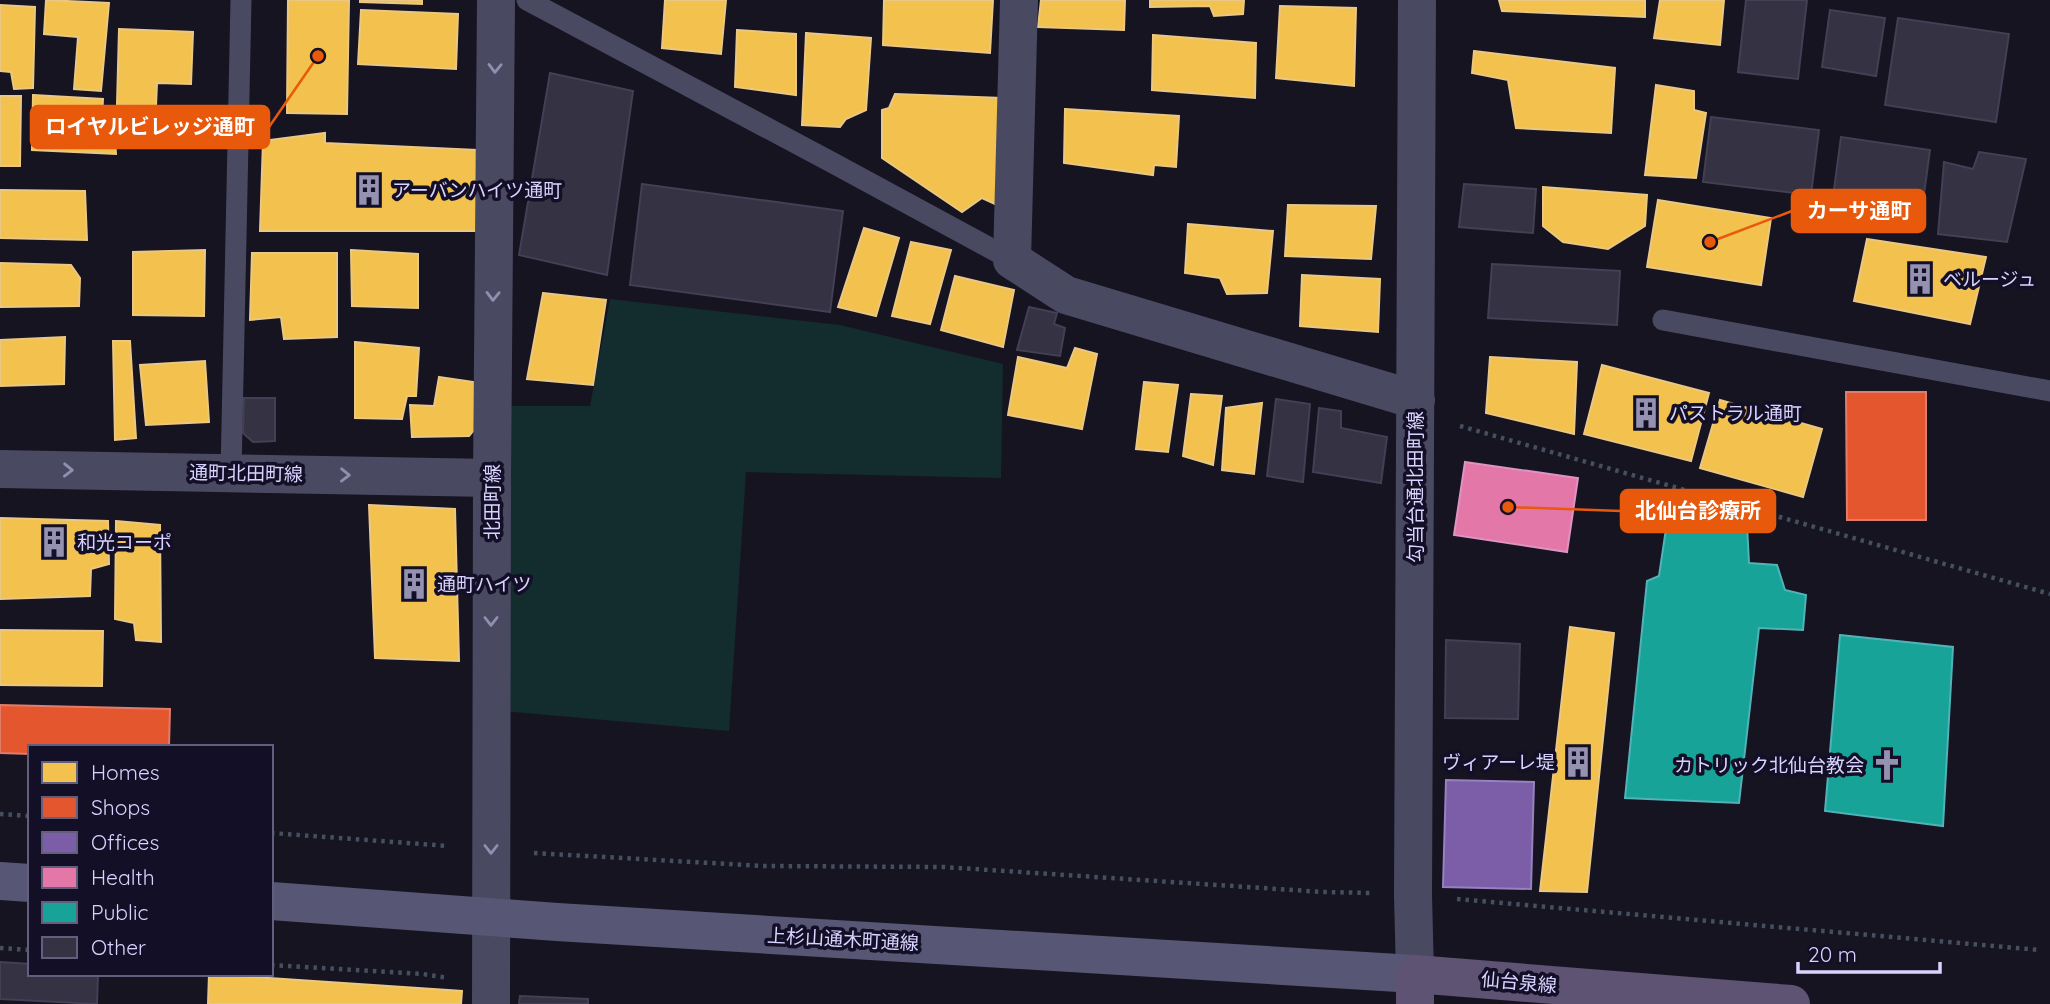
<svg xmlns="http://www.w3.org/2000/svg" width="2050" height="1004" viewBox="0 0 2050 1004" font-family="Quicksand,'Noto Sans JP',sans-serif">
<style>
.green{fill:#132c2d}
.homes{fill:#f2c14e;stroke:#eac783;stroke-width:2}
.shops{fill:#e4572e;stroke:#e17c6d;stroke-width:2}
.offices{fill:#7b5ea7;stroke:#9781c1;stroke-width:2}
.health{fill:#e377a8;stroke:#e093c2;stroke-width:2}
.public{fill:#17a398;stroke:#51b2b7;stroke-width:2}
.building{fill:#343243;stroke:#433f54;stroke-width:2}
.lines{fill:none;stroke-linecap:round;stroke-linejoin:round}
.path{stroke:#44505f;stroke-width:4.5;stroke-dasharray:3.5 5;stroke-linecap:butt}
.lane{stroke:#4a4962;stroke-width:21}
.street{stroke:#4a4962;stroke-width:38}
.secondary{stroke:#575674;stroke-width:38}
.primary{stroke:#5e5373;stroke-width:38}
.oneway{stroke:#928eb0}
.labels{text-anchor:middle;stroke-width:7;stroke-linejoin:round;paint-order:stroke}
.poi-label{font-size:19px;fill:#d9d4ff;stroke:#130f26;text-anchor:start}
.street-label{font-size:19px;fill:#d9d4ff;stroke:#130f26}
.leader{fill:none;stroke:#e8590c;stroke-width:2.5}
.callout-dot{fill:#e8590c;stroke:#130f26;stroke-width:2.5}
.callout{fill:#e8590c;stroke:#e8590c;stroke-width:2.5}
.callout-label{font-size:21px;text-anchor:middle;font-weight:bold;fill:#fff}
</style>
<rect width="100%" height="100%" fill="#161421"/>
<path class="green" d="M610 299 840 325 1003 364 1001 478 746 472 729 731 501 711 500 406H590Z"/>
<path class="homes" d="M46 0 109 3 101 91 74 89 78 37 44 34Z
M288 0H349L347 114 287 113Z
M360 0H422V4L360 2Z
M665 0H726L721 54 662 48Z
M884 0H993L990 53 883 45Z
M1041 0H1125L1124 30 1038 27Z
M1150 0H1244L1243 14 1214 16 1210 6 1150 7Z
M1499 0H1645V17L1502 11Z
M1660 0H1724L1720 45 1654 38Z
M0 5 35 7 33 88 14 89 11 72 0 71Z
M1280 6 1356 8 1354 86 1276 78Z
M361 10 458 14 456 69 358 64Z
M119 29 193 32 191 84 157 83 156 106 117 105Z
M737 30 796 34V95L735 87Z
M806 33 871 38 866 110 846 119 840 127 802 125Z
M1153 35 1256 43 1255 98 1152 90Z
M1474 51 1615 68 1611 133 1516 128 1508 80 1472 73Z
M1656 85 1694 91V110L1706 113 1696 178 1645 175Z
M895 94 1002 98 997 205 982 198 962 212 882 158V110L889 108Z
M33 95 103 99 101 137 115 140 116 154 32 150Z
M0 96H21L20 166H0Z
M1065 109 1179 116 1176 167 1154 165 1153 175 1064 163Z
M325 133V143L477 150 476 231H260L263 141Z
M1543 187 1647 195 1645 226 1608 249 1563 242 1543 226Z
M0 190 85 191 87 240 0 238Z
M1658 200 1771 218 1761 285 1647 267Z
M1288 205 1376 206 1371 259 1285 256Z
M1188 224 1273 231 1267 293 1227 294 1220 278 1185 273Z
M864 228 899 238 876 316 838 307Z
M1867 239 1986 257 1970 324 1854 301Z
M911 242 951 250 930 324 892 316Z
M205 250 204 316 133 315V252Z
M351 250 418 254V308L352 306Z
M252 253H337V337L284 339 281 317 250 320Z
M0 263 71 265 80 278 79 306 0 307Z
M1302 275 1380 279 1378 332 1300 326Z
M955 276 1014 290 1003 347 941 330Z
M543 293 606 300 593 385 527 379Z
M65 337 64 384 0 386V340Z
M113 341H130L136 438 115 440Z
M355 342 419 348 416 396H407L402 419 355 418Z
M1075 348 1097 354 1082 429 1008 415 1018 357 1067 368Z
M1490 357 1577 362 1574 434 1486 413Z
M205 361 209 422 146 425 140 365Z
M1602 365 1709 393 1691 461 1584 434Z
M439 377 474 382V430L469 436 412 437 410 405 434 406Z
M1144 382 1178 385 1168 452 1136 449Z
M1191 394 1222 396 1213 465 1183 456Z
M1720 400 1822 429 1803 497 1700 468Z
M1262 403 1254 474 1222 470 1226 408Z
M369 505 455 509 459 661 375 658Z
M0 518 108 521 109 564 91 569 90 596 0 599Z
M116 521 160 525 161 642 136 640 134 623 115 619Z
M1570 627 1614 633 1587 892 1540 891Z
M0 630 103 631 102 686 0 685Z
M209 974 462 991 461 1004H208Z"/>
<path class="shops" d="M1846 392H1926V520H1847Z
M0 705 170 709 169 747H30V754L0 753Z"/>
<path class="offices" d="M1446 780 1534 782 1531 889 1443 887Z"/>
<path class="health" d="M1465 462 1578 478 1567 552 1454 535Z"/>
<path class="public" d="M1667 522 1747 525 1749 563 1777 565 1785 590 1806 595 1803 630 1759 628 1739 803 1625 798 1647 581 1659 576Z
M1840 635 1953 647 1943 826 1825 811Z"/>
<path class="building" d="M1746 0H1807L1798 79 1738 72Z
M1830 10 1885 18 1876 76 1822 67Z
M1898 18 2009 34 1996 122 1885 105Z
M550 73 633 91 607 275 519 255Z
M1711 117 1819 130 1811 195 1703 182Z
M1841 137 1930 150 1922 209 1833 197Z
M1979 152 2026 159 2007 242 1938 234 1944 162 1973 169Z
M642 184 843 211 830 312 630 285Z
M1464 184 1536 189 1533 233 1459 227Z
M1492 264 1620 271 1617 325 1488 318Z
M1029 307 1057 313 1054 324 1065 328 1060 356 1017 350Z
M244 398H275V441L253 442 243 433Z
M1276 399 1310 404 1303 482 1267 476Z
M1319 408 1341 411V428L1387 437 1381 483 1313 472Z
M1446 640 1520 644 1518 719 1445 718Z
M0 962 30 964V974H98L97 1004 0 999Z
M520 996 588 999V1004H519Z"/>
<g class="lines">
<path class="path" d="M1460 426 2050 594
M0 814 30 816
M271 833 448 846
M534 853 763 866 944 867 1323 892 1371 893
M1457 899 2040 950
M0 948 30 950
M271 965 423 974 448 978"/>
<path class="lane" d="M527 0 833 163 1012 260
M1663 320 2050 391
M231 473 241 0"/>
<path class="street" d="M1019 0 1012 260 1066 295 1416 400
M0 469 492 478
M1415 974 1413 896 1417 0
M491 1004 492 478 496 0"/>
<path class="secondary" d="M0 881 30 883
M271 901 557 922 1415 974"/>
<path class="primary" d="M1415 1004V974L1791 1004"/>
</g>
<defs><path id="oneway-chevron" d="M-2-3.5L2.5 0L-2 3.5" fill="none" stroke-width="1.6" stroke-linecap="round" stroke-linejoin="round" transform="scale(1.75)"/></defs>
<g class="oneway">
<use href="#oneway-chevron" transform="translate(495 68) rotate(91)"/>
<use href="#oneway-chevron" transform="translate(493 296) rotate(91)"/>
<use href="#oneway-chevron" transform="translate(68 470) rotate(1)"/>
<use href="#oneway-chevron" transform="translate(345 475) rotate(1)"/>
<use href="#oneway-chevron" transform="translate(491 621) rotate(90)"/>
<use href="#oneway-chevron" transform="translate(491 849) rotate(90)"/>
</g>
<defs>
<symbol id="building-bare" viewBox="-9 -9 18 18"><path d="M-4-6H4V6H1V3H-1V6H-4ZM-2.5-4.3h1.7v1.8h-1.7ZM.8-4.3h1.7v1.8H.8ZM-2.5-1h1.7V.8h-1.7ZM.8-1h1.7V.8H.8Z" fill="#9591b1" stroke="#130f26" stroke-width="2.5" paint-order="stroke"/></symbol>
<symbol id="church-bare" viewBox="-9 -9 18 18"><path d="M-1.2-6h2.4v3.5h3.3v2.4h-3.3V6h-2.4V-.1h-3.3v-2.4h3.3Z" fill="#9591b1" stroke="#130f26" stroke-width="2.5" paint-order="stroke"/></symbol>
</defs>
<g fill-rule="evenodd">
<use href="#building-bare" x="347" y="168" width="44" height="44"/>
<use href="#building-bare" x="1898" y="257" width="44" height="44"/>
<use href="#building-bare" x="1624" y="391" width="44" height="44"/>
<use href="#building-bare" x="32" y="520" width="44" height="44"/>
<use href="#building-bare" x="392" y="562" width="44" height="44"/>
<use href="#building-bare" x="1556" y="740" width="44" height="44"/>
<use href="#church-bare" x="1865" y="743" width="44" height="44"/>
</g>
<g class="labels">
<g class="poi-label">
<text x="392" y="197">アーバンハイツ通町</text>
<text x="1943" y="286">ベルージュ</text>
<text x="1669" y="420">パストラル通町</text>
<text x="77" y="549">和光コーポ</text>
<text x="437" y="591">通町ハイツ</text>
<text x="1555" y="769" text-anchor="end">ヴィアーレ堤</text>
<text x="1864" y="772" text-anchor="end">カトリック北仙台教会</text>
</g>
<g class="street-label">
<text transform="translate(246 473) rotate(1)" y="7">通町北田町線</text>
<text transform="translate(1415 487) rotate(-90)" y="7">勾当台通北田町線</text>
<text transform="translate(492 502) rotate(-90)" y="7">北田町線</text>
<text transform="translate(843 939) rotate(3)" y="7">上杉山通木町通線</text>
<text transform="translate(1519 982) rotate(5)" y="7">仙台泉線</text>
</g>
</g>
<path class="leader" d="M318 56L269 127M1710 242L1792 211M1508 507L1621 511"/>
<g class="callout-dot">
<circle cx="318" cy="56" r="7"/>
<circle cx="1710" cy="242" r="7"/>
<circle cx="1508" cy="507" r="7"/>
</g>
<g class="callout">
<rect x="31" y="106" width="238" height="42" rx="7"/>
<rect x="1792" y="190" width="133" height="42" rx="7"/>
<rect x="1621" y="490" width="154" height="42" rx="7"/>
</g>
<g class="callout-label">
<text x="150" y="134">ロイヤルビレッジ通町</text>
<text x="1859" y="218">カーサ通町</text>
<text x="1698" y="518">北仙台診療所</text>
</g>
<rect x="28" y="745" width="245" height="231" fill="#130f26" stroke="#625e7d" stroke-width="2"/>
<rect x="42" y="762" width="35" height="21" fill="#f2c14e" stroke="#625e7d" stroke-width="2"/>
<text x="91" y="780" font-size="21" fill="#d9d4ff">Homes</text>
<rect x="42" y="797" width="35" height="21" fill="#e4572e" stroke="#625e7d" stroke-width="2"/>
<text x="91" y="815" font-size="21" fill="#d9d4ff">Shops</text>
<rect x="42" y="832" width="35" height="21" fill="#7b5ea7" stroke="#625e7d" stroke-width="2"/>
<text x="91" y="850" font-size="21" fill="#d9d4ff">Offices</text>
<rect x="42" y="867" width="35" height="21" fill="#e377a8" stroke="#625e7d" stroke-width="2"/>
<text x="91" y="885" font-size="21" fill="#d9d4ff">Health</text>
<rect x="42" y="902" width="35" height="21" fill="#17a398" stroke="#625e7d" stroke-width="2"/>
<text x="91" y="920" font-size="21" fill="#d9d4ff">Public</text>
<rect x="42" y="937" width="35" height="21" fill="#343243" stroke="#625e7d" stroke-width="2"/>
<text x="91" y="955" font-size="21" fill="#d9d4ff">Other</text>
<path d="M1798 962v10h142v-10" fill="none" stroke="#d9d4ff" stroke-width="3.5"/>
<text x="1808" y="962" font-size="21" fill="#d9d4ff" stroke="#130f26" stroke-width="5" paint-order="stroke">20 m</text>
</svg>
